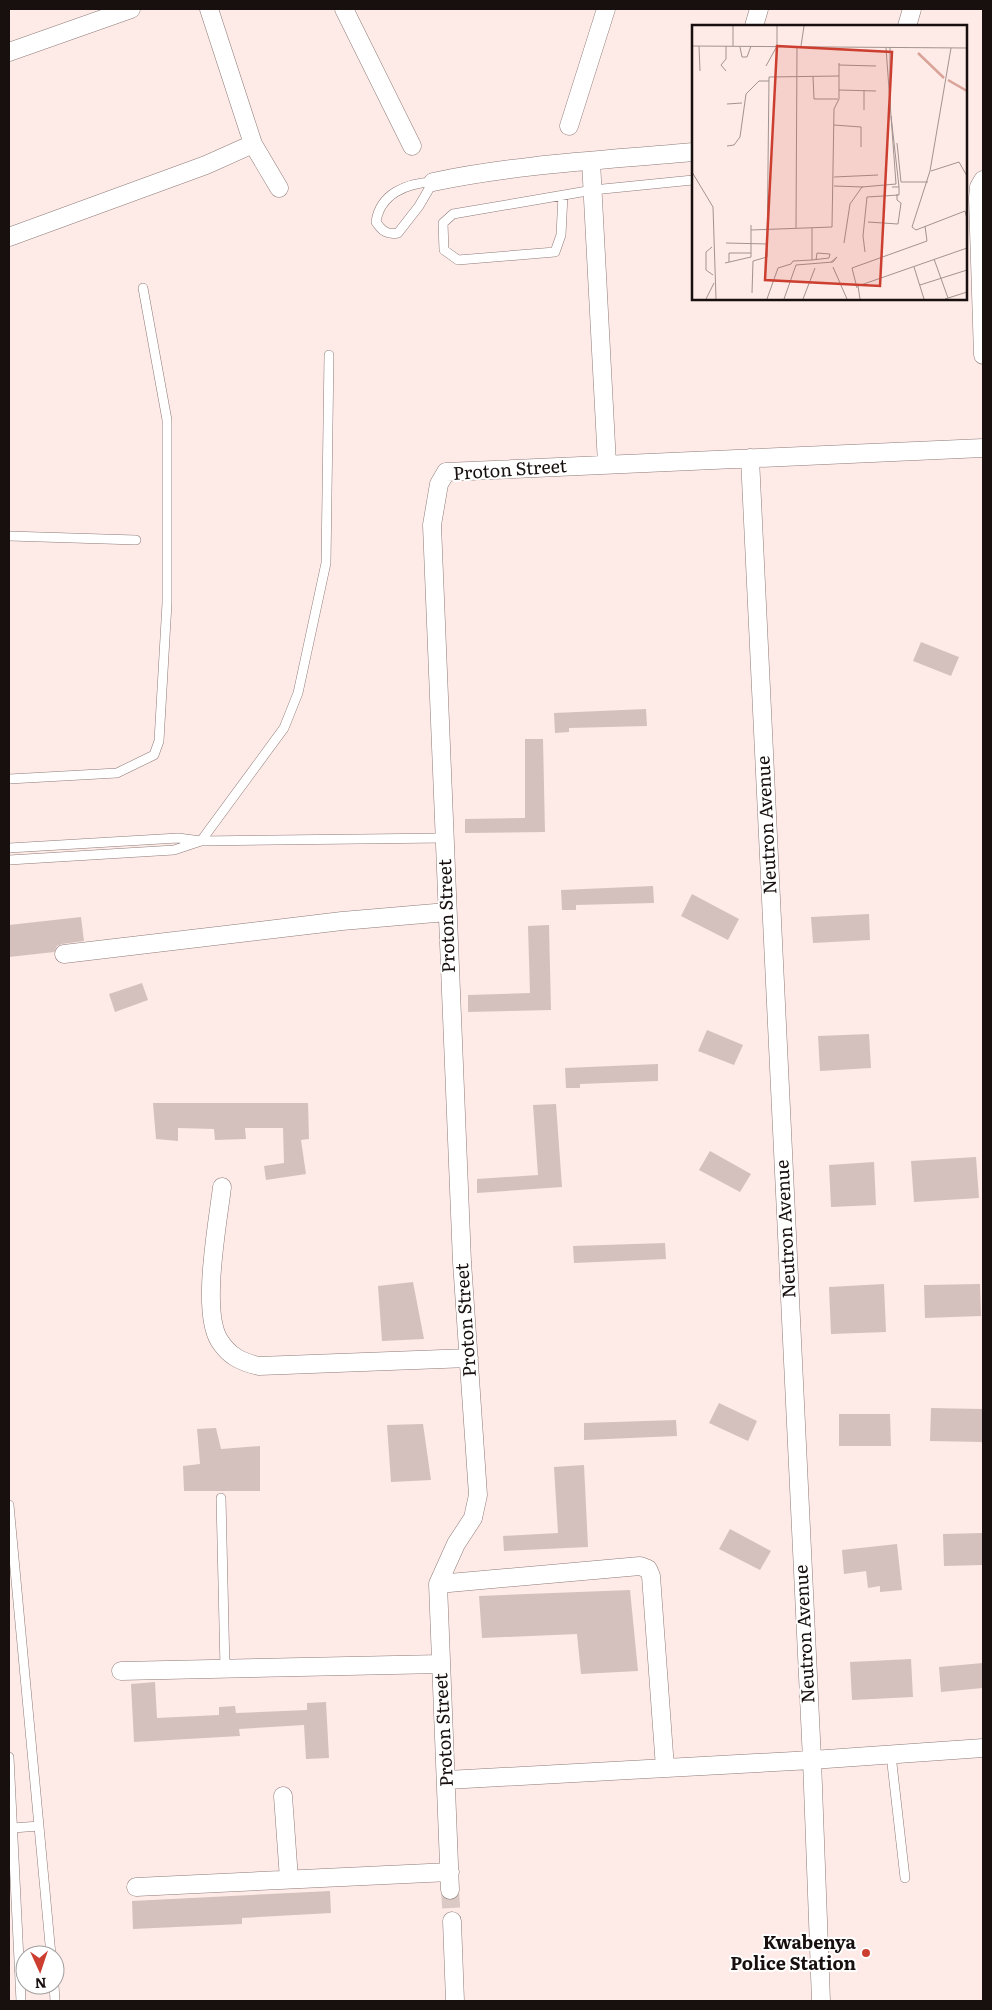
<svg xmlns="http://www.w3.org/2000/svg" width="992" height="2010" viewBox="0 0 992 2010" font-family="Literata,serif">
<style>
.building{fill:#d4c1bd}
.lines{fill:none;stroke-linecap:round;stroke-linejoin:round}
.minor-tunnel{stroke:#dbc9c6;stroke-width:18;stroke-dasharray:18 9;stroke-linecap:butt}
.service-casing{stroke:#8d7b78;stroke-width:10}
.minor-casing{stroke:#8d7b78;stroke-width:19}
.service{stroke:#fff;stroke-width:9}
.minor{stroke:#fff;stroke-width:18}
.poi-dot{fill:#cc3f30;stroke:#fff;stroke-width:2}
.labels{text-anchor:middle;stroke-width:4;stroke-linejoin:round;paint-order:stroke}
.street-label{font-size:18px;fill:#17100f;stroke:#fff}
.poi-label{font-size:18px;font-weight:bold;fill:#17100f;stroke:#fff;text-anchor:end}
.inset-river{fill:none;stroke:#daa399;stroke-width:2.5}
.inset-road{fill:none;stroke:#a29390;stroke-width:1}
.view{fill:#cc3f30;fill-opacity:0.15;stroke:#cc3f30;stroke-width:2.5}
.inset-edge{fill:none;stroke:#17100f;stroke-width:2.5}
</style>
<rect width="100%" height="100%" fill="#feeae6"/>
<path class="building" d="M921 642 959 657 951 676 913 661Z
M646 709 647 726 569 728V732L555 733 554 713Z
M525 739H543L545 832 465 833V819L525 818Z
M653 886 654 903 576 905V910H562L561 890Z
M692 894 739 919 728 940 681 916Z
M869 914 870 940 813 943 811 917Z
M81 917 84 941 62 944 57 946 54 952 9 957V925Z
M549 925 551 1010 468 1012V995L530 993 528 926Z
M142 983 148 1000 115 1012 109 994Z
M707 1030 743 1045 734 1065 698 1051Z
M869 1034 871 1068 820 1071 818 1036Z
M658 1064V1081L580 1084V1088H566L565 1068Z
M153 1103H308L309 1139 301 1140 306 1174 266 1180 264 1166 284 1163 283 1128H245L246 1139 215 1140 214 1129 178 1128V1141L156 1139Z
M556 1104 562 1187 477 1193V1179L538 1175 533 1105Z
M710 1151 751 1174 740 1192 699 1170Z
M976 1157 979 1198 914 1202 911 1161Z
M874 1162 876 1205 831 1207 829 1165Z
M665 1243 666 1259 574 1263 573 1246Z
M413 1282 424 1339 382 1341 378 1286Z
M884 1284 886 1332 831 1334 829 1287Z
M980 1284 981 1316 925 1318 924 1285Z
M719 1403 757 1421 748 1441 709 1423Z
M931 1408 983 1409V1442L930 1441Z
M839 1414H890L891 1446H839Z
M676 1420 677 1436 584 1440V1423Z
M423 1424 431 1480 391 1482 387 1425Z
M216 1428 221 1449 260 1446V1491H184L183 1466 200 1464 197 1429Z
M584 1465 588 1547 504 1551 503 1536 558 1533 554 1467Z
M730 1529 771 1551 760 1570 719 1549Z
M983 1533V1565L944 1566 943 1534Z
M897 1544 902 1590 880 1592V1586L868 1588 866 1571 844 1574 842 1550Z
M630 1590 638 1671 581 1674 577 1634 482 1638 479 1596Z
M911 1659 913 1697 852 1700 850 1662Z
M983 1663V1688L941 1692 939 1667Z
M155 1682 157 1718 219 1715V1707L235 1706 236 1713 307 1710V1703L326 1702 329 1758 306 1759 304 1725 239 1729 240 1736 134 1742 131 1684Z
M330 1891 331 1913 242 1918V1924L133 1929 132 1901Z"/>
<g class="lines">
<path class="minor-tunnel" d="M450 1890 452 1921"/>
<defs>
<path id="service" d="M433 182 419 206 398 233C387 235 382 231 376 222 380 194 406 183 433 182Z
M563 195 561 235 555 252 458 260 444 250 443 223 453 214 593 190 693 180
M9 536 136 540
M9 779 117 773 154 755 159 741 167 603V420L143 288
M9 848 178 838 201 841 444 838
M9 860 174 850 201 841 284 728 298 693 326 563 329 355
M221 1498 225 1669
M9 1505 51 1955
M891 1755 905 1878
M9 1757 21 2001
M13 1828 39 1826
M54 1985 55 2001"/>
<path id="minor" d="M344 9 412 146
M754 26 759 9
M907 26 912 9
M9 52 131 9
M569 126 606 9
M253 144 279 188
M591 161 607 464
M983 180 979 187 978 198 983 355
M433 182C518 164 607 160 693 152
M9 237 206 165 253 144 209 9
M750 458 812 1760 821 2001
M64 954 342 921 447 912
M222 1187C218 1222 201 1310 219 1340 229 1356 241 1362 259 1366L469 1358
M438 1584 640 1566 648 1569 651 1576 665 1768
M121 1671 441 1664
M447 1780 812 1760 983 1748
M283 1796 289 1879
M136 1887 450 1872
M450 1890 438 1584 456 1544 473 1518 478 1495 462 1262 432 525 439 484 446 472 983 448
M452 1921 455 2001"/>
</defs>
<use href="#service" class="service-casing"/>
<use href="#minor" class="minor-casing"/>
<use href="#service" class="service"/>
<use href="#minor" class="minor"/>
</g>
<circle class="poi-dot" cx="866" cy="1953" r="5"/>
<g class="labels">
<g class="street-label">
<text transform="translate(510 470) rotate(-4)" y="6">Proton Street</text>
<text transform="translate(767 825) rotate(-93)" y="6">Neutron Avenue</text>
<text transform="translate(447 916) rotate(-92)" y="6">Proton Street</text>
<text transform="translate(786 1229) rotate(-93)" y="6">Neutron Avenue</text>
<text transform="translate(466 1320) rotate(-94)" y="6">Proton Street</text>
<text transform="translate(805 1634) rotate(-93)" y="6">Neutron Avenue</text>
<text transform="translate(444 1730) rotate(-93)" y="6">Proton Street</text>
</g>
<g class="poi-label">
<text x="856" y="1949">Kwabenya<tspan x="856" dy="21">Police Station</tspan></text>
</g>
</g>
<g transform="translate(692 25)">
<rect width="275" height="275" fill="#feeae6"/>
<path class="inset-river" d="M226 28 252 53M256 55 275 66"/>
<path class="inset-road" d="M41 1V21M0 21 275 23M7 21 8 46M109 21 112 1M48 22 50 32H55L59 21M198 22V82M259 23 238 146 220 202 224 205 273 186 275 194M147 40 184 41M74 41 85 21V1M34 46 29 40 34 34V21M121 51 122 74H146M147 65 184 66M35 79 50 78M172 85V65M199 91 207 162H200M142 100 169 102V122M205 118 209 157H236M35 121 42 120 48 112 54 69 67 56H77M239 146 267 137 275 151M0 147 21 182 24 274M142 152 186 150M142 161 171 162M176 197 206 199 209 178 205 175V169M104 203 105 22M59 205 140 202 142 84 147 74V38M34 218 76 219M152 218 158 179 170 162 204 159 194 23M20 222 14 227V245L21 250M173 227 171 211 175 172 207 170V162M242 234 256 273M120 235V203M37 237V228H59M33 238 59 232V200M99 239 101 236 120 235 137 233 138 229 125 228 124 235M141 242 155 274M222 242 232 274M228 260 275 245M165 263 160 243 235 216 233 201M60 268 61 236 75 232 77 52 147 51M14 274 22 258M75 274 86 243 99 239M92 274 104 240 141 237 145 232 139 237M111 274 123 243M168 274 166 261 275 223M253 274 275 267"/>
<path class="view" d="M85 21 200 27 188 261 73 255Z"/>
<rect width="275" height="275" class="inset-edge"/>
</g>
<rect width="992" height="2010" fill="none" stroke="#17100f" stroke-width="20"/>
<g transform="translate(40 1970) rotate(177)"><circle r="24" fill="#ffffff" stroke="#a29f9f"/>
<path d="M0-4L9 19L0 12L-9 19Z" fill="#cc3f30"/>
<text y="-8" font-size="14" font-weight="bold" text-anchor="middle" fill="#17100f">N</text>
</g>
</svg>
